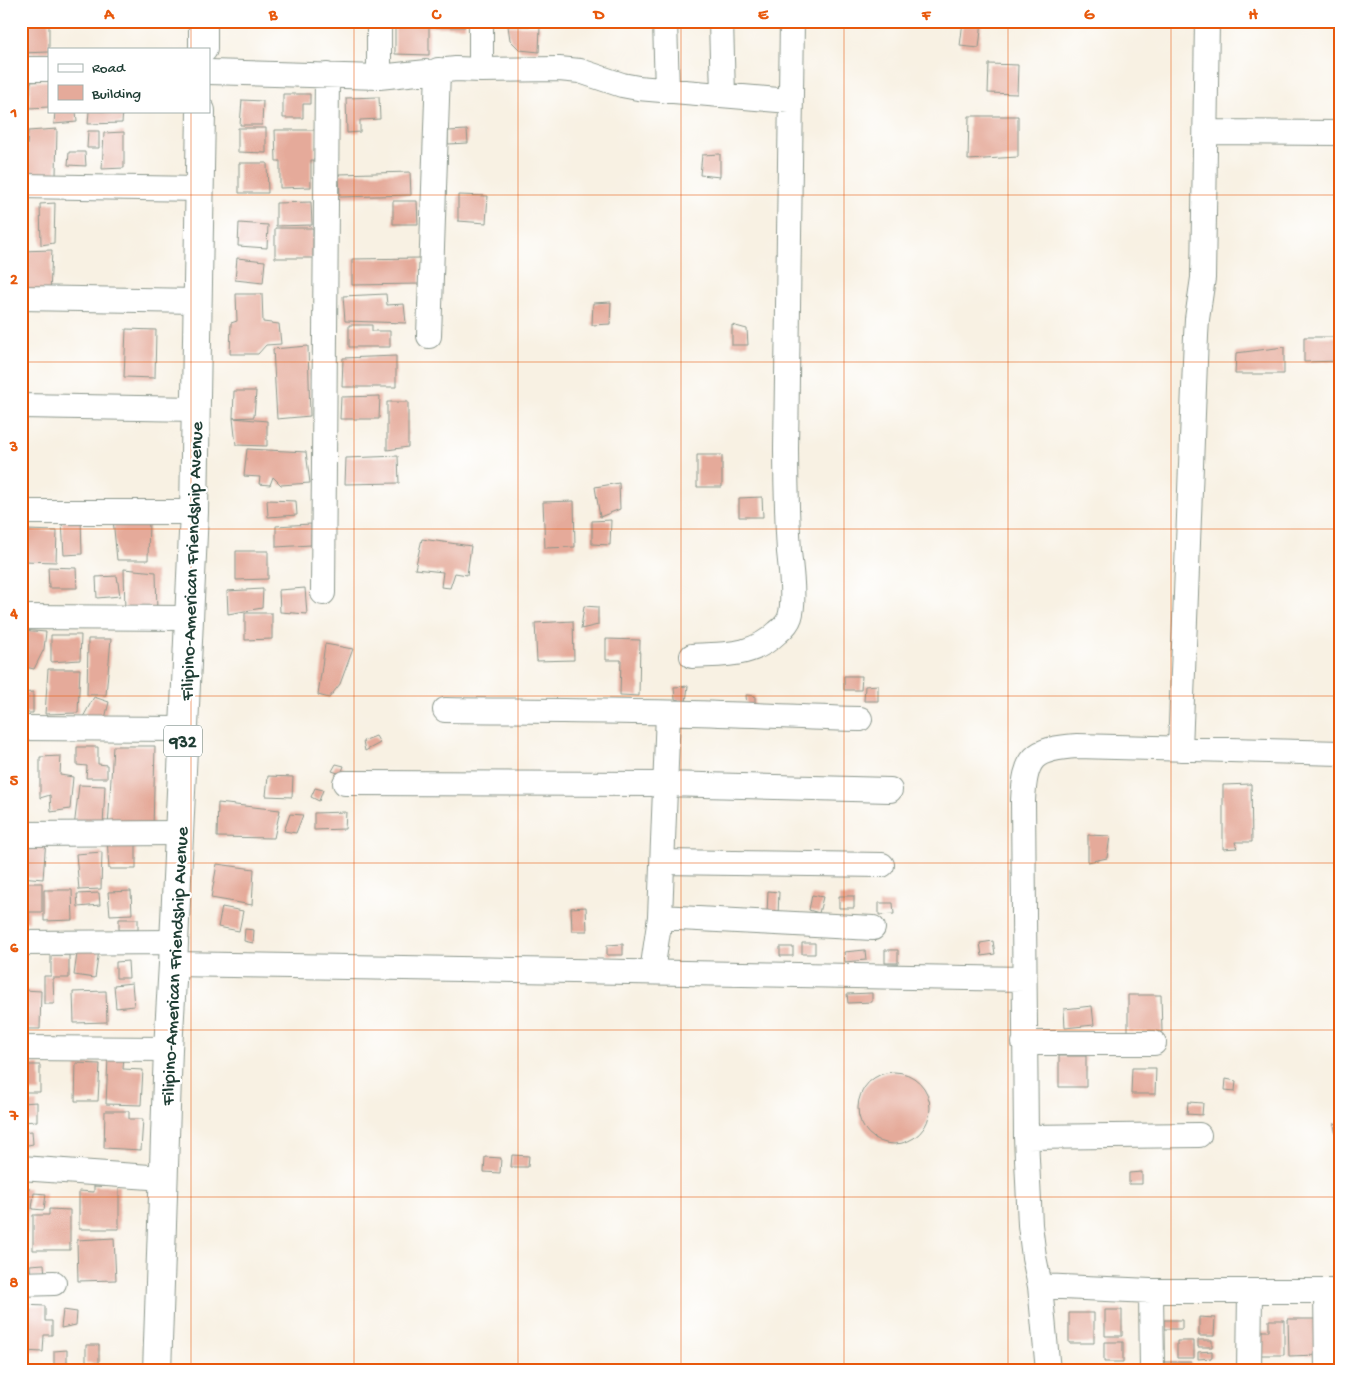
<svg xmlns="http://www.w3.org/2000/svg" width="1362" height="1392" viewBox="0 0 1362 1392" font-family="'Gochi Hand',sans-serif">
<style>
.building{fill:#e5aa9a}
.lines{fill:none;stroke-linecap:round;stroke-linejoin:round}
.minor-casing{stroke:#8c978c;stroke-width:26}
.major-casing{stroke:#8c978c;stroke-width:30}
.minor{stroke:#fff;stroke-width:24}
.major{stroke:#fff;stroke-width:28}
.grid{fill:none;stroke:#e8590c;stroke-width:1;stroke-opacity:0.55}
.labels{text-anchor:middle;stroke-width:4.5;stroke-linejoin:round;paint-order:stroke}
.shield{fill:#fff;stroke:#627771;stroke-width:1}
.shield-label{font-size:18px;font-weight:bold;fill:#1f3d34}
.street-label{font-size:19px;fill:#1f3d34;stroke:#fff}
.neatline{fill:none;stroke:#e8590c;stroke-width:2}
.grid-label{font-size:16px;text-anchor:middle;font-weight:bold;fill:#e8590c}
</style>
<rect width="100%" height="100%" fill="#fff"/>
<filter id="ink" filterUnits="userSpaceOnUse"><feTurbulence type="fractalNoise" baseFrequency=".02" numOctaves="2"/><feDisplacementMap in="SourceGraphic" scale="10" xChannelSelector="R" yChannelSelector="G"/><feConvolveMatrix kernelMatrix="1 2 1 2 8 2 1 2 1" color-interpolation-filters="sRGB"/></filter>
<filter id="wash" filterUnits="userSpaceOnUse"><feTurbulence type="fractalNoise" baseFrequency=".0096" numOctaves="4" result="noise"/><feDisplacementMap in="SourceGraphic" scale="20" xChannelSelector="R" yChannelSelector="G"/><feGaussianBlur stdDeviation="1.12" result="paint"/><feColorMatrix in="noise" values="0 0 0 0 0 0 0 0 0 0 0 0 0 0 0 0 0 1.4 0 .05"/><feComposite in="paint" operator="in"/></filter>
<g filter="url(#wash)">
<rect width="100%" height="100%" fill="#f8f1e3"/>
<g id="blocks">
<path class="building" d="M23 21H49V52L21 53Z
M395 21H465V27H429V55L395 54Z
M963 21H982L979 48 960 46Z
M508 26H540L539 52 520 50 510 40Z
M989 64 1018 65 1017 94 988 93Z
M49 81V107L29 108 31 82Z
M283 94H310V104H303V118H283Z
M379 97 380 119 360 120V132L347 133 346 98Z
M242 100 263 101 262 125H240Z
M55 111H76L77 122 54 124Z
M89 111H123L122 123 88 124Z
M969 116H1018V157L968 160Z
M238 128H266V153L238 152Z
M57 129 56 175 25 176 28 131Z
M275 130H315V160H311V187L280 188V161H276Z
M467 130 468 143 448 144V131Z
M88 131H99V148H87Z
M124 132V168L102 169 104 133Z
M69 152H85L86 166 68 165Z
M720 154V177L700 175 702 155Z
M239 163H267L268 193H239Z
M410 172 411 195 340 197 339 174Z
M458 195 488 196 486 223 458 221Z
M393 201H417L418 224H393Z
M311 202 312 225 276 226V203Z
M55 203 54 243 41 245 40 204Z
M239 223 268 225 267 248 238 246Z
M275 228H313V258H275Z
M52 250 50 293H21V251Z
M237 258 265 261 263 283 235 280Z
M420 258V284L352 285V259Z
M236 294H262L263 322 279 324 281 344 266 345 258 354H230L231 323 237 321Z
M386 294 387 305 404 304 406 323 345 321 343 296Z
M611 302 610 324 592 325 593 303Z
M349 325H372V331H390V347H349Z
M732 325 747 329 748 345H732Z
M126 329 156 330 155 378 124 377Z
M1304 337H1341V361L1304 362Z
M308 346 310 416 277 419 273 349Z
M1284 347V374H1235L1236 353Z
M396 356V387H342L343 358Z
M234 391H256L254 417 233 418 267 421V446L236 445 233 418Z
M380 396 379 419H340L341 397Z
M387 402H408V447L387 450Z
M247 449 306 452 310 483 281 485 273 477 270 485 259 484 260 477 244 476Z
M697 455H722V487H697Z
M398 456 399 483 345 484 346 458Z
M619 483 620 509 600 517 595 487Z
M762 497 763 517H739V498Z
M267 500 296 501 297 515 268 517Z
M574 501 575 547 545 548 543 502Z
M81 518 82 554 64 555 62 522Z
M113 519 149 520 148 560H117Z
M611 520 610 545 592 544V521Z
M311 524V545L276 547V526Z
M25 530 57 531 56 562 24 561Z
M422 539 471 546 467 575 455 573 450 588 441 587 443 572 415 569Z
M236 551H268V579L236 580Z
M48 567 76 568 77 588H49Z
M124 569 156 572 157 614 125 613Z
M117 576 120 596 97 598 96 577Z
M305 588 307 614 280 612 279 590Z
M263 589 262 608 228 614 227 591Z
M584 606 598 607V625L581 629Z
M245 613H272V639L245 640Z
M573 621 574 660 537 661 535 623Z
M21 630 46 632 44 649 34 669 21 666Z
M51 635H81L80 660 51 662Z
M88 639H111L106 695H87Z
M606 639 640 640 639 696 620 695 621 660H606Z
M325 644 353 649 340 684 329 698 318 695Z
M48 669H80L78 713 45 714Z
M844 676H862L861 690H844Z
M878 685V701H864L865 686Z
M688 686 686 702 675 699 674 687Z
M33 692V713H21V693Z
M746 695 755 696V710L747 707Z
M94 697 109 702 103 727 82 719Z
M376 736 380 743 365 751 363 741Z
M113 746H155L153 830 108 828Z
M77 747H98V764L107 765V778H86L87 766 77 765Z
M61 756 60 775 73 777 70 809 51 812 50 795 40 798V757Z
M336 764 344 766 341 774 332 771Z
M268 776 293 777 292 797 266 796Z
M1251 784 1252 842H1235L1237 848 1223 849V785Z
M79 785 105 786 103 827 74 828Z
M315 788 323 790 319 801 311 797Z
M218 803 280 810 274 838 217 837Z
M346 812 345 829 314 830V813Z
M290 814 303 815 296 833 284 831Z
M1088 835 1110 836 1107 858 1088 862Z
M21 838 46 839 43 879 21 877Z
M107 838 136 844V869H109Z
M102 852 101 889 79 890 76 854Z
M217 864 254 869 252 905 211 898Z
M21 883H42V912H29V921H21Z
M44 890H72L73 920 44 921Z
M131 891 132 914 110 915 108 892Z
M768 891 779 892 778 915 767 914Z
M99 893 100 905 78 907 77 894Z
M812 895 823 897 819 913 809 910Z
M839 896H854V908H839Z
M879 903H893L894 914 879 915Z
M222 907 243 911 239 931 218 927Z
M586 907 587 931H572L571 908Z
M119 919H138V930H119Z
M245 929 254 930 253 943 244 941Z
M993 941 995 954 982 956 980 943Z
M802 943H815V954H802Z
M623 944V955H607V945Z
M78 947 99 950 95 978 74 975Z
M780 947H793V956H780Z
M865 950 866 960 845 962 844 952Z
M885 950H898V963H885Z
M51 955H69V978H53L54 1004H44V976H51Z
M128 961 129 978H116V962Z
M132 983 134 1006 116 1008 114 985Z
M24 990 41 991 40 1029H24Z
M106 991 107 1022 74 1023 73 992Z
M872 993V1002L848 1003 847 994Z
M1128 995H1161L1162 1032H1128Z
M1092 1006 1094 1025 1065 1028 1064 1009Z
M1059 1056H1086V1087H1059Z
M108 1057H124L123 1069 143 1070 141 1105 106 1104Z
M76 1063 100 1064 98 1101H75Z
M21 1065H40V1092H21Z
M1132 1068H1156L1155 1094H1131Z
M858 1108a36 36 0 1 1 72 0a36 36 0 1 1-72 0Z
M1226 1079 1236 1081 1235 1091 1225 1090Z
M37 1102V1121L21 1122V1103Z
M1188 1102 1203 1103 1202 1115 1187 1114Z
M105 1111H129V1119H143L141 1150 104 1148Z
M1341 1122V1154H1339L1334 1124Z
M32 1131 33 1144 23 1146 21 1132Z
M512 1155 529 1156 528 1167H511Z
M485 1157 501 1158 500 1173 484 1172Z
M1142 1172V1184H1129V1173Z
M94 1186H119V1229H79V1191L94 1192Z
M21 1188H29L27 1234H21Z
M34 1193 46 1194 44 1210 32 1209Z
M49 1209 70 1210V1250H33V1215H49Z
M114 1238 116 1280 78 1281 77 1240Z
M44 1264 45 1276 31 1277 30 1265Z
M24 1305 45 1306V1321H52V1335H44L43 1352 22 1351Z
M63 1310 77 1312 76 1325 61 1328Z
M1105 1310H1122V1336H1105Z
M1069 1313H1094V1343H1069Z
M1199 1317 1215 1318 1214 1336H1199Z
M1288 1319H1317L1318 1355 1289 1356Z
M1164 1320H1182V1329H1164Z
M1269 1320H1284V1355H1254V1331H1269Z
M1198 1340H1212V1347H1198Z
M1177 1341H1194V1358H1177Z
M1104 1342H1123V1362H1104Z
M86 1345H99V1363H86Z
M67 1350V1367H54V1351Z
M1212 1351V1358L1198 1359V1352Z
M1162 1362H1191V1371H1162Z
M1076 1368H1098V1371H1076Z"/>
</g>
</g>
<g filter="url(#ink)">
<use href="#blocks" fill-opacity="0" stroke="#8c978c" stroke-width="1"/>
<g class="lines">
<defs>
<path id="minor" d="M665 21 667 91
M721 21 723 95
M21 69H49
M481 70V21
M209 72 379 77 456 69 481 70 559 69 580 71 622 85 638 88 790 101
M379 77V21
M1206 132 1341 133
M21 186 199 189
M21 298 198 301
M429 336 438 70
M21 406 197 409
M21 512H194
M323 593 327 75
M21 617 189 618
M692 656C725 654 752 657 778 632 783 628 788 623 790 617 795 601 791 570 789 552 787 518 786 483 786 449L792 21
M445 710C537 711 628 711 719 714 766 715 813 718 860 719
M21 728 183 729
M1180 749 1196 336 1197 319 1203 278 1207 21
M345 783 666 784 890 790
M21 834 179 833
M663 862 882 865
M660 917 873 928
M21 943 174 942
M173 964 1024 979
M652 972 660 917 668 713
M1024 1043H1154
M21 1048 168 1049
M1026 1137 1199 1135
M21 1168 164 1178
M21 1284 54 1283
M1040 1286 1151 1291H1341
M1151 1291 1152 1371
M1326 1291 1327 1371
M1048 1371 1040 1286 1034 1257 1030 1225 1026 1137 1023 801C1025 757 1033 749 1077 746L1341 753
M1249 1371 1250 1292"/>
<path id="major" d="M203 49V21
M157 1371 168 1049 173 964 194 512 201 111"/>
</defs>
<use href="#minor" class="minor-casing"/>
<use href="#major" class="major-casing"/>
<use href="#minor" class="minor"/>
<use href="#major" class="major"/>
</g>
</g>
<path class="grid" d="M191 21V49M354 21V1371M518 21V1371M681 21V1371M844 21V1371M1008 21V1371M1171 21V1371M191 111V1371M21 195H1341M21 362H1341M21 529H1341M21 696H1341M21 863H1341M21 1030H1341M21 1197H1341"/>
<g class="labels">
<rect class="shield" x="164" y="725.5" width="38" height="31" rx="4"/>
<g class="shield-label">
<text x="183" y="747">932</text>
</g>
<g class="street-label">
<text transform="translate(190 561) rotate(-88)" y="7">Filipino-American Friendship Avenue</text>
<text transform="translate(173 966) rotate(-87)" y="7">Filipino-American Friendship Avenue</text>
</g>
</g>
<rect width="1362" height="1392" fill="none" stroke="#fff" stroke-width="55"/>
<rect x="48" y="48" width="162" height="65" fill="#ffffff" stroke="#a5b1ae"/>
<rect x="58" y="64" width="25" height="8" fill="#ffffff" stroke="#a5b1ae"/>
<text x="92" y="72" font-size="15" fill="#1f3d34">Road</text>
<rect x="58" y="85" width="25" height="15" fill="#e5aa9a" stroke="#a5b1ae"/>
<text x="92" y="98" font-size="15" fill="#1f3d34">Building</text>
<rect x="28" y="28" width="1306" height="1336" class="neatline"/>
<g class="grid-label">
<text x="109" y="19">A</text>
<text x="273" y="19">B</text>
<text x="436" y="19">C</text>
<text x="599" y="19">D</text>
<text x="763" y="19">E</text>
<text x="926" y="19">F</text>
<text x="1089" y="19">G</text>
<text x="1253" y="19">H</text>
<text x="14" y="117">1</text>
<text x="14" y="284">2</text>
<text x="14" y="451">3</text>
<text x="14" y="618">4</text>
<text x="14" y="785">5</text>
<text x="14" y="952">6</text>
<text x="14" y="1120">7</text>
<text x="14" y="1287">8</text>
</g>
</svg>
